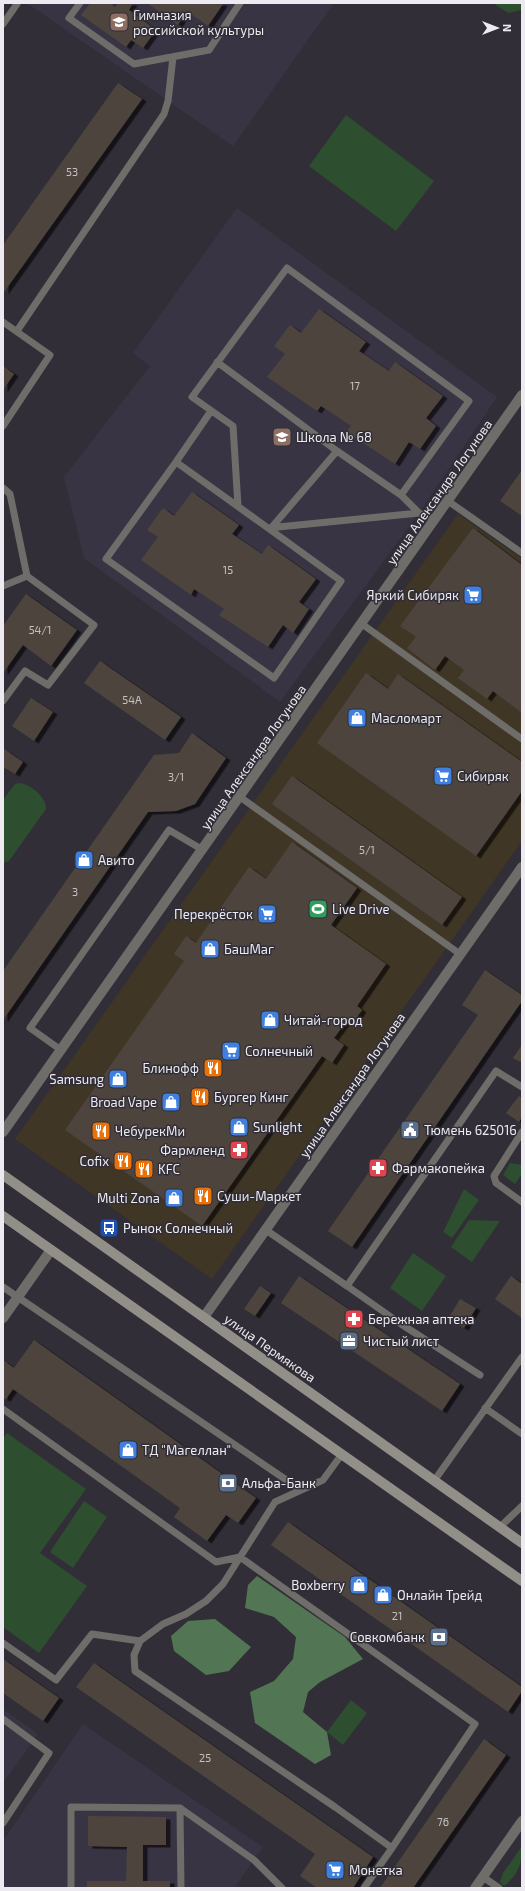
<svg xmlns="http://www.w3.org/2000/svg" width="525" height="1891" viewBox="0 0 525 1891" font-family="'Exo 2',sans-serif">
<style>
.commercial{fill:#403626}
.built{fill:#393443}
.green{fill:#2d4e2f}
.forest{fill:#527653}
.building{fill:#4d453e;filter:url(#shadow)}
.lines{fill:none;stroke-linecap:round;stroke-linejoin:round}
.service{stroke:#6f6d69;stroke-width:7}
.minor{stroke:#6f6d69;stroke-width:10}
.tertiary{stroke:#6f6d69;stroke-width:10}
.secondary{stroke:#928f88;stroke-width:10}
.labels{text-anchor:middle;stroke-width:3;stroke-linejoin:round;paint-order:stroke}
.number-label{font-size:11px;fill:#c5c2c4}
.poi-label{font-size:13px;fill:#edebf1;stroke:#312e37;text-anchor:start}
.street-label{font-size:13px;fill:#edebf1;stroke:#312e37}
</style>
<defs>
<filter id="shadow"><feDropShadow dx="4.5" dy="2.5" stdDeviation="0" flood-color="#0009"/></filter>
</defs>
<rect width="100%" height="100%" fill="#312e37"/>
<path class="commercial" d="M458 514 522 559V841L212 1279 15 1139Z"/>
<path class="built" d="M27 3H334L233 146Z
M237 208 497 397 419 513 280 702 84 558 64 477 150 366 133 353Z
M3 1709 38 1734 3 1783Z
M83 1724 263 1847 234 1888H3V1841Z"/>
<path class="green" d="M493 3H522V10L508 13Z
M346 115 434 181 396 231 309 166Z
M18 783C29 783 47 797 46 809L9 861 3 863V800L14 785Z
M510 1163 522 1165V1174L515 1184 503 1175Z
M464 1189 479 1200 452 1238 443 1232Z
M469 1220 500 1221 472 1262 451 1247Z
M413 1253 446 1276 422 1311 390 1288Z
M7 1433 86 1489 40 1553 87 1586 39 1653 3 1627V1438Z
M84 1501 107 1517 73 1568 50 1552Z
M351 1700 367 1713 343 1745 327 1732Z
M522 1846C522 1864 518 1875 504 1886L500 1882 503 1873Z"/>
<path class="forest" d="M257 1576 345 1637 363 1659 320 1682 308 1692 303 1712 327 1732 331 1755 315 1764 255 1723 250 1692 274 1681 293 1659 296 1637 274 1617 245 1608 248 1585Z
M215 1619 251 1647 229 1671 206 1675 174 1651 171 1636 188 1621Z"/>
<path class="building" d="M90 3H110L115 7 118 3H133L129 10 156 30 143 48 131 40 126 47 81 15Z
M147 3H222L223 4 208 26 187 11 178 25Z
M118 83 142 99 4 292 3 245Z
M319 309 366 342 359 351 389 371 395 362 443 396 426 418 436 426 420 449 409 442 395 464 346 432 351 426 321 406 317 411 267 377 285 354 274 346 290 325 301 333Z
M3 366 14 374 3 390Z
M522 470V516L500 501Z
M192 492 239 525 232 534 262 554 268 545 316 579 299 602 309 609 293 633 283 625 268 647 219 615 224 609 194 589 191 595 141 560 158 537 147 530 163 508 174 516Z
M473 528 522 565V713L493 691 487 699 458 678 464 670 445 656 435 670 407 648 416 637 400 626Z
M26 594 77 630 51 666 23 645 3 673V626Z
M100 661 181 717 165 740 84 683Z
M366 673 388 689 398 674 522 762V791L476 856 317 743Z
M31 698 53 712 34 741 12 726Z
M192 733 226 758 195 804 176 811 148 812 3 1020V971L154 755 179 753Z
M4 749 23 762 15 774 3 767Z
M292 776 462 897 442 925 272 804Z
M292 842 357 888 331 925 386 964 357 1006 362 1010 353 1023 348 1019 334 1038 344 1045 332 1063 322 1056 202 1226 65 1130 184 961 174 954 186 936 196 943 249 867 266 879Z
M485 970 522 995V1001L352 1247 328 1231 478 1015 462 1005Z
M522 1045V1063L513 1058Z
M519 1096 522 1098V1117L519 1122 506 1113Z
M299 1276 460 1384 442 1411 281 1303Z
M511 1276 522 1284V1318L495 1299Z
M260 1286 271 1293 255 1316 244 1309Z
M460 1299 476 1308 464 1328 448 1319Z
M34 1340 256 1498 238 1523 226 1515 207 1541 174 1517 180 1508 13 1389 6 1399 3 1398V1360L14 1368Z
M288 1522 522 1687V1691L508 1712 271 1545Z
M3 1659 59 1698 43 1721 3 1693Z
M94 1663 373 1857 353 1888H317L300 1876 315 1854 76 1687Z
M484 1739 506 1755 413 1888H380Z
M88 1816 166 1817V1845H143V1881H170V1888H87V1881H126L127 1847 88 1846Z"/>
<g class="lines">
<path class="service" d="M80 3 69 18 134 64 209 50 240 3
M3 24 17 4
M3 322 50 355 3 426
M17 331 164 114 168 101 173 57
M217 362 337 451
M176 462 211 411
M3 488 10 494 27 576 94 625 48 685 25 671 3 701
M401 495 419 513
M448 501 522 553
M238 506 233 426 192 397 287 268 469 401 401 495 337 451 272 527
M268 528 341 581 274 678 106 559 176 462 268 528 419 513 435 519
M3 586 27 576
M362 624 522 739
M240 797 460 954
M61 1050 30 1028 169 830 203 850
M522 1132 494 1176 496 1183 522 1202
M266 1230 347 1286 496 1071 522 1087
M347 1286 401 1324 480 1375
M3 1287 301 1490
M485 1408 522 1434
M3 1409 216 1562 240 1557 475 1724 392 1848 335 1807 135 1671 134 1655 140 1641 163 1624 186 1614 206 1601 223 1584 275 1502 323 1480 342 1454
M434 1481 522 1357
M500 1527 522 1506
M3 1643 56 1680 92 1634 140 1641
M3 1719 49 1753 3 1823
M180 1808 181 1888
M483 1877 499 1888
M71 1888V1807L180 1808 254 1860 282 1888
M364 1888 392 1848"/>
<path class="minor" d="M3 1132 522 395
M204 1317 522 867
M3 1318 51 1250"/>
<path class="tertiary" d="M475 1888 522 1821"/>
<path class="secondary" d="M3 1175 522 1543
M3 1216 522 1581"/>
</g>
<defs>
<symbol id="school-square" viewBox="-11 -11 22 22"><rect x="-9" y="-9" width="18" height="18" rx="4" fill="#8d6e63" stroke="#312e37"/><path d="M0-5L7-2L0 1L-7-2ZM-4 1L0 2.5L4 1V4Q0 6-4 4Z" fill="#fff"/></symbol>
<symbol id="supermarket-square" viewBox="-11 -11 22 22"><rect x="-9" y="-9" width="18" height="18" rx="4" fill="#3f7fe0" stroke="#312e37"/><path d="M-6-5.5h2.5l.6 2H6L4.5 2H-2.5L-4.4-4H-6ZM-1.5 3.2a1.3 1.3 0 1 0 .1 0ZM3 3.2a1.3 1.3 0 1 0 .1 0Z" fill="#fff"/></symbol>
<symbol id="shop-square" viewBox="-11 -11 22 22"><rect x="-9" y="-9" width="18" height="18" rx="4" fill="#3f7fe0" stroke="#312e37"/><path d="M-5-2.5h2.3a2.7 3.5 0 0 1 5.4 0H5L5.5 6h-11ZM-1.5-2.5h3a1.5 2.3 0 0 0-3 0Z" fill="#fff"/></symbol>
<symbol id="stadium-square" viewBox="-11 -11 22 22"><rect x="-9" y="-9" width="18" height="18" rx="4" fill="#2e9e5b" stroke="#312e37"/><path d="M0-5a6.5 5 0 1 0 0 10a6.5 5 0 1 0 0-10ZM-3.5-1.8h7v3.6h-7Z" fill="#fff"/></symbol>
<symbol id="restaurant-square" viewBox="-11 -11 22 22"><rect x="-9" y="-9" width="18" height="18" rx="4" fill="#e8710a" stroke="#312e37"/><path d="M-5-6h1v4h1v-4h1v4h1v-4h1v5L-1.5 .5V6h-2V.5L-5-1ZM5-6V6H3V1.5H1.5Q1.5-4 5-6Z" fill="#fff"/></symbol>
<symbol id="civic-square" viewBox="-11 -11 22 22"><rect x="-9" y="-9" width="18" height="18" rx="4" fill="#5c6f8a" stroke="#312e37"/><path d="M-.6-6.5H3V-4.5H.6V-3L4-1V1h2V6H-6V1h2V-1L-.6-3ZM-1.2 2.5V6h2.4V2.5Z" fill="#fff"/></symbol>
<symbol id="pharmacy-square" viewBox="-11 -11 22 22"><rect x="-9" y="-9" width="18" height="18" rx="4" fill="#e0444e" stroke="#312e37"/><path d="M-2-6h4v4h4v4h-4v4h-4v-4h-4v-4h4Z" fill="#fff"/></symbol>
<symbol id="bus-square" viewBox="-11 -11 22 22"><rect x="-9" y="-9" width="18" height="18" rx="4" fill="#1a4fb4" stroke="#312e37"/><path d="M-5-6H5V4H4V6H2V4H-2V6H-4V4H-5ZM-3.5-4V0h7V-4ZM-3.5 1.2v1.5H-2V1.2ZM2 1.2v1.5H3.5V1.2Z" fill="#fff"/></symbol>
<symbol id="office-square" viewBox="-11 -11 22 22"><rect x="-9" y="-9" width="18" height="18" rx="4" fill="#5c6f8a" stroke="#312e37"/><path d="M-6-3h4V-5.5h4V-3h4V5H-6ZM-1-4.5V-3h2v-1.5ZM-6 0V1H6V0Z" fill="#fff"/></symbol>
<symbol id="bank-square" viewBox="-11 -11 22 22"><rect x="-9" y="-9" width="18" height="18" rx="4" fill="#5c6f8a" stroke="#312e37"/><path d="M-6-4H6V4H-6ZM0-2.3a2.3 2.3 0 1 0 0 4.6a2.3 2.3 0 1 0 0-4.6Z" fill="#fff"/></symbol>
</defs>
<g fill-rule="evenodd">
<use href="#school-square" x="108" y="11" width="22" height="22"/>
<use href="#school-square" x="271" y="426" width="22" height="22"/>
<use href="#supermarket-square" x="462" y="584" width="22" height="22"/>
<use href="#shop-square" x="346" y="707" width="22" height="22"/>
<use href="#supermarket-square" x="432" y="765" width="22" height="22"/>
<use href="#shop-square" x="73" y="849" width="22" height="22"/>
<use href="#stadium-square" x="307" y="898" width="22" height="22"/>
<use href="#supermarket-square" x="256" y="903" width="22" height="22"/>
<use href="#shop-square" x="199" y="938" width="22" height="22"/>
<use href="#shop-square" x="259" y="1009" width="22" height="22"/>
<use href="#supermarket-square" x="220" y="1040" width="22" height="22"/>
<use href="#restaurant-square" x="202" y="1057" width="22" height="22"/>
<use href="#shop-square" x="107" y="1068" width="22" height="22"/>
<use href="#restaurant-square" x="189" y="1086" width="22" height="22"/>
<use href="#shop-square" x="160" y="1091" width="22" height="22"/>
<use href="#shop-square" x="228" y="1116" width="22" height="22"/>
<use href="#civic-square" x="399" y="1119" width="22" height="22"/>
<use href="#restaurant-square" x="90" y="1120" width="22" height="22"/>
<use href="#pharmacy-square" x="228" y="1139" width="22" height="22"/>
<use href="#restaurant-square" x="112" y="1150" width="22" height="22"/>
<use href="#pharmacy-square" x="367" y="1157" width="22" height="22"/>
<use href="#restaurant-square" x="133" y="1158" width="22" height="22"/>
<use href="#restaurant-square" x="192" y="1185" width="22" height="22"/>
<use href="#shop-square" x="163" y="1187" width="22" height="22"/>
<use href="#bus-square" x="98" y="1217" width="22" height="22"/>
<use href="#pharmacy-square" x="343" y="1308" width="22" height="22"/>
<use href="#office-square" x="338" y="1330" width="22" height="22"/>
<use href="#shop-square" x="117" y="1439" width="22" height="22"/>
<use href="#bank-square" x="217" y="1472" width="22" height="22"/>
<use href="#shop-square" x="348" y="1574" width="22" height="22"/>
<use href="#shop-square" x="372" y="1584" width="22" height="22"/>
<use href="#bank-square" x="428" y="1626" width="22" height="22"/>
<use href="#supermarket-square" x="324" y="1859" width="22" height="22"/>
</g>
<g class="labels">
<g class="number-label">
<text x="72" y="176">53</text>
<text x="355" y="390">17</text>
<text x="228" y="574">15</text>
<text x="40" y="634">54/1</text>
<text x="132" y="704">54А</text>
<text x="176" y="781">3/1</text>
<text x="367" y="854">5/1</text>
<text x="75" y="896">3</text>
<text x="397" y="1620">21</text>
<text x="205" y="1762">25</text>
<text x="443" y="1826">76</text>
</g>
<g class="poi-label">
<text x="133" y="20">Гимназия<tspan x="133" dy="15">российской культуры</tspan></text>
<text x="296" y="442">Школа № 68</text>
<text x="459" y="600" text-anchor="end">Яркий Сибиряк</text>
<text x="371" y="723">Масломарт</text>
<text x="457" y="781">Сибиряк</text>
<text x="98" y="865">Авито</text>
<text x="332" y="914">Live Drive</text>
<text x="253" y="919" text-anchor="end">Перекрёсток</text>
<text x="224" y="954">БашМаг</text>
<text x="284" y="1025">Читай-город</text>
<text x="245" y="1056">Солнечный</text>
<text x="199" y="1073" text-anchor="end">Блинофф</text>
<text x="104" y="1084" text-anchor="end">Samsung</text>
<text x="214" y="1102">Бургер Кинг</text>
<text x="157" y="1107" text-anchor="end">Broad Vape</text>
<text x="253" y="1132">Sunlight</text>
<text x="424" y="1135">Тюмень 625016</text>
<text x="115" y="1136">ЧебурекМи</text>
<text x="225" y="1155" text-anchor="end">Фармленд</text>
<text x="109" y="1166" text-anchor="end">Cofix</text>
<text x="392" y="1173">Фармакопейка</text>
<text x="158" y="1174">KFC</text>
<text x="217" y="1201">Суши-Маркет</text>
<text x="160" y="1203" text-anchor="end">Multi Zona</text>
<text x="123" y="1233">Рынок Cолнечный</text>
<text x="368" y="1324">Бережная аптека</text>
<text x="363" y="1346">Чистый лист</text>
<text x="142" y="1455">ТД "Магеллан"</text>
<text x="242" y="1488">Альфа-Банк</text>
<text x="345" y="1590" text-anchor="end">Boxberry</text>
<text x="397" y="1600">Онлайн Трейд</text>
<text x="425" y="1642" text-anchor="end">Совкомбанк</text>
<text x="349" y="1875">Монетка</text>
</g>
<g class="street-label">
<text transform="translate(439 492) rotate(-55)" y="5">улица Александра Логунова</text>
<text transform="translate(253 757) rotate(-55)" y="5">улица Александра Логунова</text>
<text transform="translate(352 1085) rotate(-55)" y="5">улица Александра Логунова</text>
<text transform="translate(270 1348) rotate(35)" y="5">улица Пермякова</text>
</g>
</g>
<rect width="525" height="1891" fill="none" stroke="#edebf1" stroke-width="8"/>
<g transform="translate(497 28) rotate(90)" stroke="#312e37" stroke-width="3" paint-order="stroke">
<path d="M0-3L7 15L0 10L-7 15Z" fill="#edebf1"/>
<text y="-6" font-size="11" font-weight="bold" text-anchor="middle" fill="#edebf1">N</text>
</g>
</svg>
